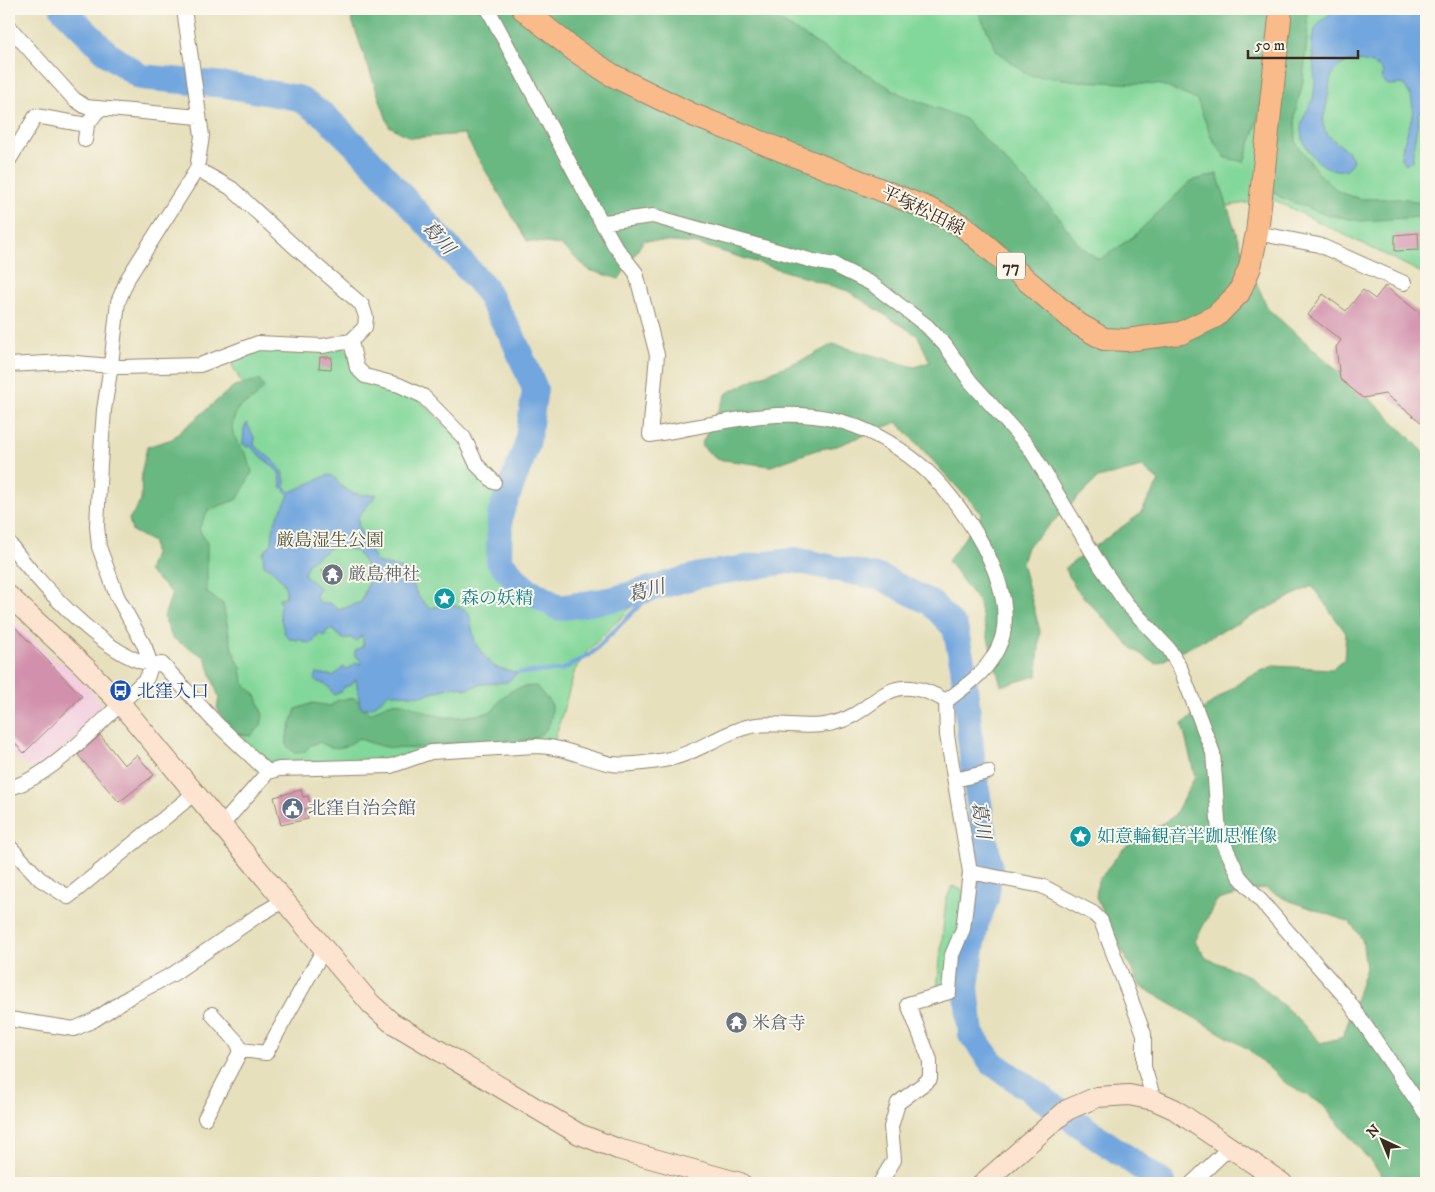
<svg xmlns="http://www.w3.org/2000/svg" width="1435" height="1192" viewBox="0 0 1435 1192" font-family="'IM FELL DW Pica','Noto Serif JP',serif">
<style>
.built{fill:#f3cfe0}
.green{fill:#82d79a;stroke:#5e805c}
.forest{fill:#69b882;stroke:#527150;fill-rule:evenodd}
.water{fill:#72a6de;stroke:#56687e;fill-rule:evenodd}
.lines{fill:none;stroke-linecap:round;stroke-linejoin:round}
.stream{stroke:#72a6de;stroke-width:4.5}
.river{stroke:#72a6de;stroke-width:26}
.building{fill:#d290ac}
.street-casing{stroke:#91856e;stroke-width:16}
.secondary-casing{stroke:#91856e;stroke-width:22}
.primary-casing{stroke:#91856e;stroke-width:24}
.street{stroke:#fff;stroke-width:14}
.secondary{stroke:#fde4d1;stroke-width:20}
.primary{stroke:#fabb8b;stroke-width:22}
.labels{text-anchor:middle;stroke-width:4;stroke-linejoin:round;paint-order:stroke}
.shield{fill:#fbf7ec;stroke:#75685c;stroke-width:1}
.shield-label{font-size:16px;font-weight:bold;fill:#3b2a1e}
.street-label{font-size:18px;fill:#3b2a1e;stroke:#fbf7ec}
.park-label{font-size:18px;fill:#4d553d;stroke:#fbf7ec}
.worship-label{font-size:18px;fill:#5b616d;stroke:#fbf7ec;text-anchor:start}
.culture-label{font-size:18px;fill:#0d838f;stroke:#fbf7ec;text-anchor:start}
.transit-label{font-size:18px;fill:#164399;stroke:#fbf7ec;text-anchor:start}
.service-label{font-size:18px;fill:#4e5e75;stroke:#fbf7ec;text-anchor:start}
.water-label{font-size:19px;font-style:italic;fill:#4e5561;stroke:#fbf7ec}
</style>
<rect width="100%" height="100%" fill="#fbf7ec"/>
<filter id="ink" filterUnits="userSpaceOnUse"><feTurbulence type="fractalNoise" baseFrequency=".02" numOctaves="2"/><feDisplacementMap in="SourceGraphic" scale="10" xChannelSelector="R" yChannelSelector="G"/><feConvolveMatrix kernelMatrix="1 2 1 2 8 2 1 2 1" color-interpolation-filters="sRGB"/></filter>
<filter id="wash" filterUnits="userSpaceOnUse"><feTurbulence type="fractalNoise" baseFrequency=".0096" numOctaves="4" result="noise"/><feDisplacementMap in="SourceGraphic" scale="20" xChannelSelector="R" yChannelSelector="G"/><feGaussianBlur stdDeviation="1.12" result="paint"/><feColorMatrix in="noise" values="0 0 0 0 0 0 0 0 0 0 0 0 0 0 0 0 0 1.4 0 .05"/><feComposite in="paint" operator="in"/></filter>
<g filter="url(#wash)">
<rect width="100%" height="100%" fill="#e7e0bd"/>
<path class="built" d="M9 614 58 663 61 661 88 687 107 711 41 769 30 768 9 751Z"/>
<path class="green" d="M732 9H1426V275L1272 199 1228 206 1163 297 1087 278Z
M260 345 340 347 347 349 355 370 417 398 459 438 472 468 496 489C494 501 489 515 489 527 487 575 530 618 578 616 597 615 619 606 637 602L587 652 575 670 554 742 394 760 278 763 266 762 228 723 202 641 184 438 242 384 229 359Z
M952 886 962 890 964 901 944 989 937 990 946 900Z"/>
<path class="forest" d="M348 9H760L900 94 965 119 1055 212 1078 244 1099 260 1133 237 1191 181 1217 174 1240 245 1268 309 1380 408 1426 454V1183H1389L1321 1103 1288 1085 1248 1049 1140 986 1096 898 1098 880 1123 849 1174 816 1195 777 1182 724 1249 676 1273 666 1332 669 1344 660 1346 633 1312 586 1156 664 1133 649 1076 589 1065 568 1140 514 1159 481 1142 467 1098 478 1027 547 1022 563 1040 631 1037 676 1001 686 978 601 948 561 982 514 897 422 837 446 816 450 771 466 716 459 701 445 727 393 756 378 811 356 833 344 914 367 930 362 918 336 848 291 698 244 644 240 619 279 589 270 561 245 527 241 464 134 411 138 389 126ZM1265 888 1285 899 1350 922 1362 939 1366 968 1343 1037 1321 1043 1296 1017 1251 977 1206 958 1195 941 1217 900Z
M977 9H1274L1269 69 1256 126 1244 162 1226 158 1212 139 1197 100 1162 85 1080 81 1028 75 997 51Z
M1286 9H1306L1308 28 1303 81 1295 115 1296 143 1318 173 1339 192 1360 199H1407L1426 205V214L1421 217 1361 221 1324 214 1280 197 1264 184Z
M259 380 264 388 254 399 238 408C228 433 232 433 245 453 249 458 250 466 252 472L238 499 208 510 199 529 207 543V593L223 604 232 649 241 668 243 682 257 697 263 716 261 726 251 736 231 733 217 708 219 698 205 657 172 638 164 617 172 593 148 571 154 554 153 542 132 531 129 519 141 501 142 470 147 447 172 439 234 386Z
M536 686 552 705C552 725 547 734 527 740 504 742 480 741 457 743 417 747 397 755 358 738 346 749 333 751 320 742L311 745 304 752 294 753 287 746V736L296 709 313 703 330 706 338 700 355 698 370 714C404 691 407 709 439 716 456 719 476 716 493 711 505 691 513 687 536 686Z"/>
<path class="water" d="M1338 9H1426V106L1419 114C1418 129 1412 143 1413 160L1409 163H1404L1401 158C1403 130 1425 110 1403 84L1389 85 1382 81 1383 71C1373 60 1348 57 1336 69 1328 77 1330 91 1327 102 1326 109 1322 119 1323 125 1327 142 1348 145 1353 160L1347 169C1326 176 1302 151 1301 129 1301 116 1313 105 1314 93 1319 57 1295 32 1338 9Z
M247 423 255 439 254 445C268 457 287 467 285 488L291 492 328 475C336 475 336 482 342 487 353 495 365 496 377 494L358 517 359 529 376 562 406 570 418 596 429 608 451 604 466 610 470 617 475 643 485 657 495 667 518 673 507 682 482 684 467 689 455 686 421 696 389 693C381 699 371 714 360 706L356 679 351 685 344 687 342 691 334 695 328 686 314 680 316 673 334 676 343 667 348 669 356 663 360 664 361 660 355 656V651L363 646V638L361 636 356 641 351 638 343 639 331 629 326 631V636L318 634 314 641 310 644 301 640 289 639 284 632 279 611 281 606 279 598 285 597C290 584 274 571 264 565L263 553 272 543C273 517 279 516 289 495L282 488 279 472 250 446 247 447 243 444 244 429ZM333 546 357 551 371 575 361 602 339 610 330 603H321L315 598 320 588 304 575 308 563Z"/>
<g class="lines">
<path class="stream" d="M518 673 562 670 591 654 658 587"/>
<path class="river" d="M63 9 108 54 141 77 225 85 298 98 325 116 367 157 484 287 513 338 535 389 527 445 500 515 499 561 523 587 559 608 614 599 700 575 795 560 882 578 931 603 955 628 963 666 973 766 990 869 986 899 976 923 966 986 971 1034 992 1063 1163 1183"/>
</g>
<g id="blocks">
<path class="building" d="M1418 233 1419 250 1395 251V235Z
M1385 286 1426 318V341L1419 350 1426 355V426L1385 394 1363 398 1340 379 1336 347 1341 340 1308 315 1323 294 1346 311 1363 290 1375 299Z
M320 357H332L331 369 319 368Z
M338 565 341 578 326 582 322 570Z
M9 621 82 696 24 753 9 737Z
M100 735 124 765 137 755 154 775 119 802 78 755Z
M301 790 303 797 308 796 311 807 305 809 308 819 281 825 274 797Z"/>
</g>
</g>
<g filter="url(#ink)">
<use href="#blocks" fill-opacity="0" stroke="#91856e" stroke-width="1"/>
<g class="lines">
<defs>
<path id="street" d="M488 9 593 207 615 246 636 273 657 355 650 435C710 426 775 405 836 420 867 428 895 444 919 464 960 498 1020 586 1001 641 990 670 969 684 946 701
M9 27 74 99 86 107 199 117
M85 140 87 125
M9 160 36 116 87 125 99 109
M604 222 653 216 813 261 834 265 872 284 927 326 945 345 970 381 1029 447 1100 565 1126 603 1169 649 1181 670 1213 753 1219 833 1239 876 1347 999 1426 1114
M1257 233 1319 245 1404 283
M351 341 357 368 365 376 399 385 423 396 464 438 477 465 494 482
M9 365 65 362 122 367 200 365 258 343 322 346 351 341 365 327 366 317 362 305 296 248 231 188 197 169
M9 543C35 579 115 670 162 664L215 722 268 772
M955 780 988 772
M9 788C54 777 112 710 147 678L151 666 145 647 117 596 99 547 97 526 100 464 104 410 111 365 118 302 128 278 197 169 202 136 184 9
M222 825 268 772 279 769 391 766 431 752 535 746C563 746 586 759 612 764 625 766 656 762 669 759 699 753 726 729 757 725 781 722 806 729 829 724 879 715 883 664 946 701
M9 846 40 879 68 897 195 793
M970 872 1042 886 1093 913 1101 921 1144 1034V1067L1154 1100
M212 1014 237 1042 241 1050
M9 1019 74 1029 94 1020 131 996 173 974 257 916 285 900
M241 1050 266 1053 319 958 326 951
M205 1118 241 1050
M880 1183 894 1160 891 1127 898 1103 930 1079V1060L908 1004 949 992 952 955 963 929 970 872 947 735 946 701
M1192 1183 1230 1147"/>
<path id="secondary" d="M9 596 85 667 120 703 326 951 371 1004 391 1022 579 1134 618 1149 740 1183
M983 1183 1067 1110 1097 1097 1129 1095 1154 1100 1174 1109 1282 1183"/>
<path id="primary" d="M523 9 574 50 612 75 693 115 929 209 963 226 1078 324 1104 339 1126 340 1181 333 1216 316 1239 293 1250 267 1257 233 1281 9"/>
</defs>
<use href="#street" class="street-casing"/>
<use href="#secondary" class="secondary-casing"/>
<use href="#primary" class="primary-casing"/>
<use href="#street" class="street"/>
<use href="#secondary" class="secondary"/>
<use href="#primary" class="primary"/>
</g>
</g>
<defs>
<symbol id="temple-disc" viewBox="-11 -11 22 22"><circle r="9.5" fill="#6b7280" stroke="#fbf7ec"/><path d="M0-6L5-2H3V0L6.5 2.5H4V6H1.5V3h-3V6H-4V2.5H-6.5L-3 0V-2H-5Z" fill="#fff"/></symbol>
<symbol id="sight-disc" viewBox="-11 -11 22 22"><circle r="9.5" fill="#0f9aa8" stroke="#fbf7ec"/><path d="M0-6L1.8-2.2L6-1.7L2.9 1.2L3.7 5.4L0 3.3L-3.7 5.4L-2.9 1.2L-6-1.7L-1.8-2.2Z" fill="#fff"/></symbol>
<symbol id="bus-disc" viewBox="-11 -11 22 22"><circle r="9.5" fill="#1a4fb4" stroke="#fbf7ec"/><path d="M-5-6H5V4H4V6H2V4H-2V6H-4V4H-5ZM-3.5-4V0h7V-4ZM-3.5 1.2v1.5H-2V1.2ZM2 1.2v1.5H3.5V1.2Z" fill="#fff"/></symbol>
<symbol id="civic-disc" viewBox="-11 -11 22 22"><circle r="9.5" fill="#5c6f8a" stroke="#fbf7ec"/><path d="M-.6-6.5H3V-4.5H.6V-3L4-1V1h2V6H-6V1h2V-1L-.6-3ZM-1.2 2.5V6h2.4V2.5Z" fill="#fff"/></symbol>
</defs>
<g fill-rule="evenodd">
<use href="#temple-disc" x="320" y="562" width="25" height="25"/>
<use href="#sight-disc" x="432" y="586" width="25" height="25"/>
<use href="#bus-disc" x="108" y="678" width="25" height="25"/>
<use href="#civic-disc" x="280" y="796" width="25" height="25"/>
<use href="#sight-disc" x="1068" y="824" width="25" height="25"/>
<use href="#temple-disc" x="724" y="1010" width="25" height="25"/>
</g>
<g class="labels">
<rect class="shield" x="997" y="252.5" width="28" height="27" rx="4"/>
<g class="shield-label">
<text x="1011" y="272">77</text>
</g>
<g class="street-label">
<text transform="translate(923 210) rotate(26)" y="6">平塚松田線</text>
</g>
<g class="park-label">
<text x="330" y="546">厳島湿生公園</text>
</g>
<g class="worship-label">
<text x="348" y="580">厳島神社</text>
<text x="752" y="1029">米倉寺</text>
</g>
<g class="culture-label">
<text x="461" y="604">森の妖精</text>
<text x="1097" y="842">如意輪観音半跏思惟像</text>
</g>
<g class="transit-label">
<text x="137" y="697">北窪入口</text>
</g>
<g class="service-label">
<text x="308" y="814">北窪自治会館</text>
</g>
<g class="water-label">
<text transform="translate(439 237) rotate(48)" y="7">葛川</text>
<text transform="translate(646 590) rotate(-15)" y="7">葛川</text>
<text transform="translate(982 820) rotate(81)" y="7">葛川</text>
</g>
</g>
<rect width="1435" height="1192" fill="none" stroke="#fbf7ec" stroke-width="30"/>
<g transform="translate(1382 1140) rotate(316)" stroke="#fbf7ec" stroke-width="4" paint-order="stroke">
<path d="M0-4L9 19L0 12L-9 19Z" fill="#3b2a1e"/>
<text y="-8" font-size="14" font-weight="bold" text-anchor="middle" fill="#3b2a1e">N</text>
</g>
<path d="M1248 50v8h110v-8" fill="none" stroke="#3b2a1e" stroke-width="2.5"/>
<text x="1255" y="50" font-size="15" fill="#3b2a1e" stroke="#fbf7ec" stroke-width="4" paint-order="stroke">50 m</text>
</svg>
